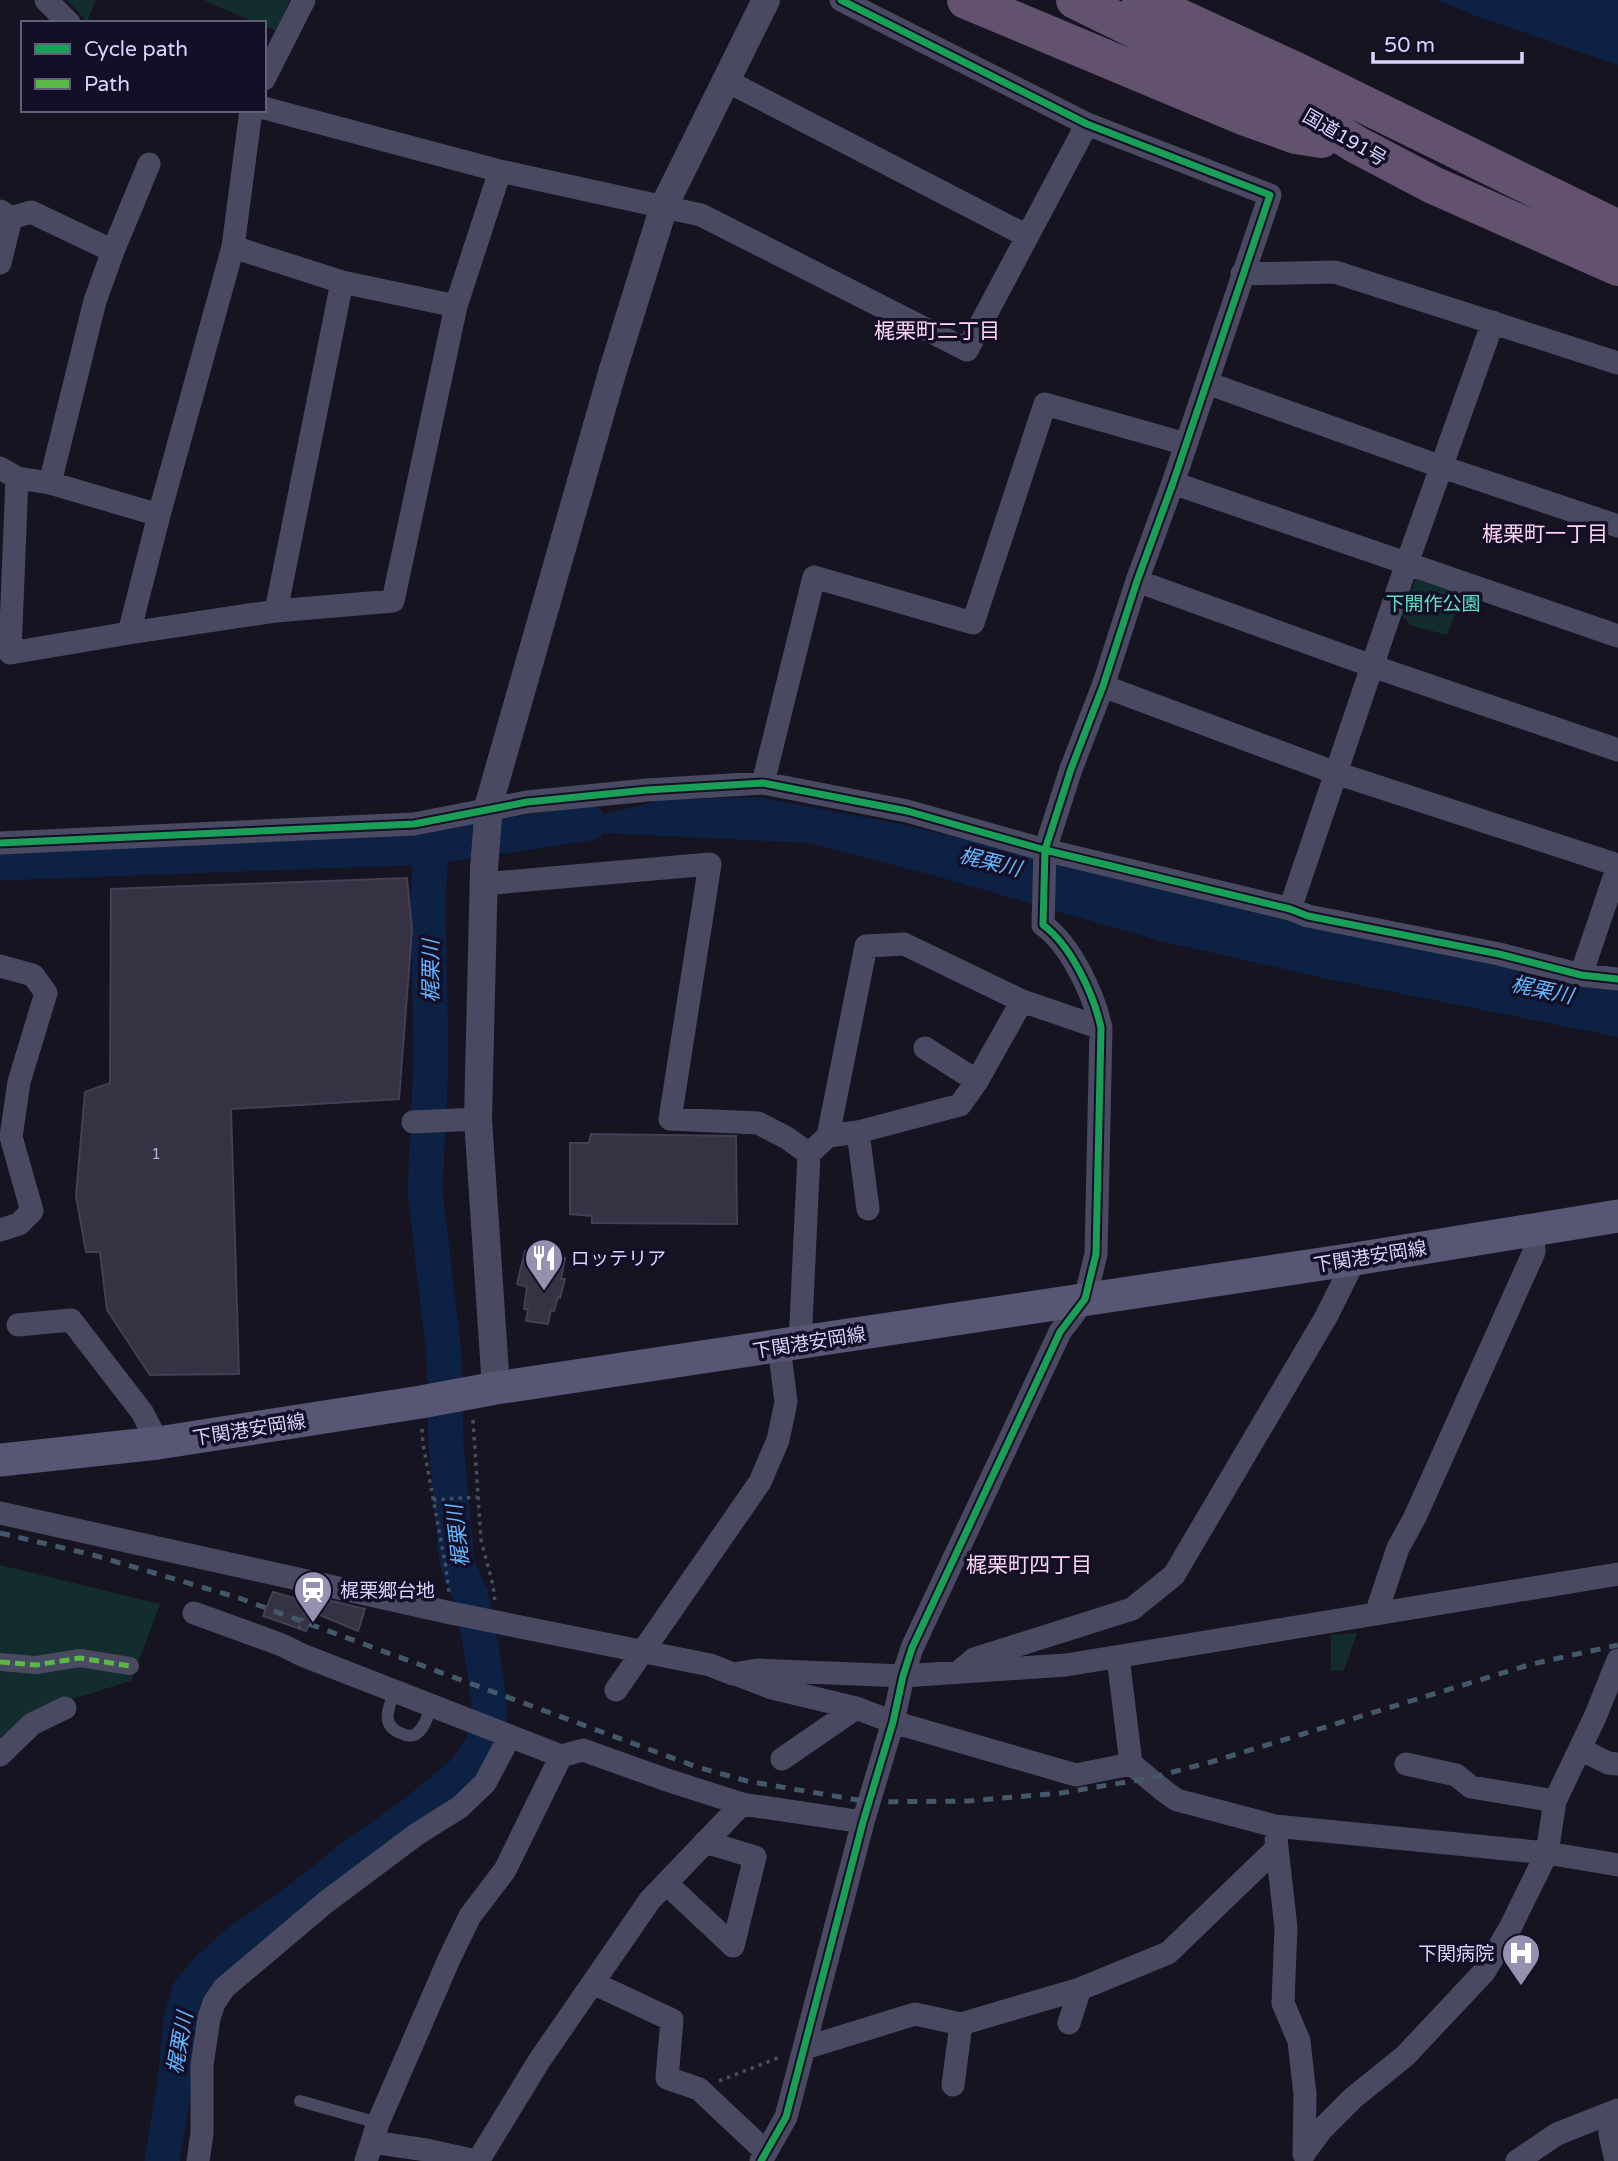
<svg xmlns="http://www.w3.org/2000/svg" width="1618" height="2161" viewBox="0 0 1618 2161" font-family="'Varela Round','Noto Sans JP',sans-serif">
<style>
.green{fill:#132c2d}
.water{fill:#0d2144}
.lines{fill:none;stroke-linecap:round;stroke-linejoin:round}
.river{stroke:#0d2144;stroke-width:35}
.building{fill:#343243;stroke:#433f54;stroke-width:2}
.path{stroke:#44505f;stroke-width:3.5;stroke-dasharray:3.5 5;stroke-linecap:butt}
.service{stroke:#4a4962;stroke-width:12}
.pedestrian{stroke:#4a4962;stroke-width:18}
.minor{stroke:#4a4962;stroke-width:23}
.tertiary{stroke:#4a4962;stroke-width:28}
.secondary{stroke:#575674;stroke-width:33}
.trunk{stroke:#62526e;stroke-width:38}
.rail{stroke:#43596b;stroke-width:5;stroke-dasharray:10 9;stroke-linecap:butt}
.path-bridge{stroke:#44505f;stroke-width:3.5;stroke-dasharray:3.5 5;stroke-linecap:butt}
.tertiary-bridge{stroke:#4a4962;stroke-width:28}
.quiet{stroke:#58b947;stroke-width:5;stroke-dasharray:10 5;stroke-linecap:butt}
.cycleway-casing{stroke:#130f26;stroke-width:11}
.cycleway{stroke:#1a9f57;stroke-width:7}
.labels{text-anchor:middle;stroke-width:7;stroke-linejoin:round;paint-order:stroke}
.number-label{font-size:16px;fill:#b0acd0}
.street-label{font-size:19px;fill:#d9d4ff;stroke:#130f26}
.park-label{font-size:19px;fill:#5fe0c0;stroke:#130f26}
.poi-label{font-size:19px;fill:#d9d4ff;stroke:#130f26;text-anchor:start}
.neighbourhood-label{font-size:21px;fill:#ffd6f0;stroke:#130f26}
.water-label{font-size:21px;font-style:italic;fill:#62b6ff;stroke:#130f26}
</style>
<rect width="100%" height="100%" fill="#161421"/>
<path class="green" d="M67 0H96L87 22Z
M204 0H290L276 31 264 26V23H256Z
M1419 572 1467 582 1447 635 1410 625 1401 614Z
M0 1565 160 1604 131 1681 69 1700 0 1747Z
M1357 1633 1344 1670 1331 1671V1635Z"/>
<path class="water" d="M1438 0H1618V65L1471 14Z
M758 797 904 825 1561 977 1618 984V1037L1328 979 1160 941 946 879 810 843 543 830 661 800Z"/>
<g class="lines">
<path class="river" d="M0 863 431 847 589 823
M162 2161 175 2082 181 2020 190 1990 207 1970 237 1943 296 1902 356 1854 416 1812 464 1772 480 1749 489 1727V1701L482 1653 471 1596 457 1563 446 1444 444 1355 425 1191 431 1061 428 900 431 847"/>
</g>
<path class="building" d="M407 878 412 930 399 1099 231 1109 239 1374 150 1375 107 1310 100 1252H86L76 1196 85 1092 110 1083 111 889Z
M591 1134 736 1136 737 1224 592 1223V1216L570 1214V1143H589Z
M525 1251 565 1258 561 1279H565L560 1298 558 1297 554 1311 551 1310 548 1324 526 1321 528 1309H524L527 1287 517 1284Z
M273 1592 301 1600 303 1594 365 1609 358 1631 315 1613 306 1631 263 1616Z"/>
<g class="lines">
<path class="path" d="M473 1420 481 1540 493 1585 495 1602
M422 1429 423 1444 446 1568 449 1593
M433 1500 477 1497
M719 2081 780 2057"/>
<path class="service" d="M394 1692C390 1706 380 1723 398 1732 402 1734 409 1737 414 1735 424 1731 428 1715 432 1706
M300 2101 378 2123"/>
<path class="pedestrian" d="M0 1662 36 1665 80 1658 130 1666"/>
<path class="minor" d="M46 0 69 23
M264 79 304 0
M727 81 1027 236
M264 108 500 171 701 215 967 350 1087 124
M251 110 233 247 159 515 129 633 276 611 393 601 456 306 500 171
M0 211 11 218 0 263
M11 218 31 212 113 251 95 301 50 483
M233 247 342 282 456 306
M113 251 149 164
M1242 274 1335 272 1618 363
M1207 383 1442 467 1618 526
M0 468 17 478 50 483 159 515
M17 478 10 653 129 633
M1173 483 1618 636
M1137 581 1372 666 1618 750
M276 611 342 282
M1103 686 1336 773 1618 865
M763 783 814 577 973 623 1045 404 1186 444
M0 843 414 824 527 802 647 790 763 783 907 811 1045 850 1290 909 1308 916 1499 954 1581 975 1618 979
M483 884 710 864 670 1119 758 1123 787 1138 809 1154 828 1136 866 946 904 944 1022 1001 1101 1028
M1290 909 1407 563 1493 322
M0 966 33 975 46 993 19 1082 11 1137 32 1211 19 1224 0 1230
M1581 975 1618 866
M925 1048 977 1081
M413 1122 478 1119
M858 1132 868 1209
M828 1136 858 1132 960 1105 977 1081 1022 1001
M18 1325 71 1320 142 1412 158 1443
M800 1344 809 1154
M0 1513 451 1613 710 1665 733 1674 758 1670 903 1676 1066 1665 1618 1574
M194 1613 282 1645 302 1655 561 1756 583 1750 667 1780 742 1804 863 1822
M1376 1614 1398 1548 1415 1517 1534 1252 1533 1230
M1118 1657 1131 1764
M962 1669 974 1659 1132 1609 1174 1575 1326 1317 1355 1259
M738 1675 772 1688 856 1708 893 1722 1076 1775 1131 1764C1147 1776 1161 1790 1177 1800L1275 1826 1547 1853 1618 1865
M616 1690 760 1482 778 1440 786 1402 779 1346
M1580 1749 1608 1763 1618 1764
M0 1755 32 1724 65 1708
M782 1759 856 1708
M1406 1764 1456 1775 1471 1787 1555 1801
M1276 1839 1286 1928 1283 2003 1299 2041 1305 2094 1304 2154
M666 1883 733 1946 755 1857 705 1842
M593 1983 672 2020 667 2078 699 2089 766 2152
M1069 2023 1080 1989
M805 2048 915 2014 961 2024 1080 1989 1168 1953 1277 1848
M953 2085 961 2024
M1610 2113V2134L1616 2161
M372 2142 426 2150 476 2161
M1304 2153 1322 2129 1353 2098 1405 2056 1484 1972 1509 1930 1547 1853 1555 1801 1595 1717 1618 1660
M198 2161 202 2133V2065L209 2018 214 2003 224 1988 326 1902 417 1834 460 1807 485 1783 510 1736
M366 2161 378 2123 450 1957 470 1916 505 1870 561 1756
M478 2161 539 2061 650 1900 742 1804
M761 2161 786 2117 863 1822 893 1722 903 1676 912 1648 1060 1332 1085 1299 1096 1254 1101 1028C1094 995 1071 945 1043 925L1045 850 1071 769 1103 686 1137 581 1173 483 1270 195 1087 124 841 0
M1517 2161 1557 2134 1618 2110"/>
<path class="tertiary" d="M489 804 612 373 664 206 766 0
M484 869 478 1119 496 1388"/>
<path class="secondary" d="M0 1460 158 1443 421 1402 496 1388 1355 1259 1618 1216"/>
<path class="trunk" d="M966 0 1243 116 1296 135 1321 139
M1075 0 1294 107 1357 145 1433 185 1618 267
M1141 0 1300 73 1618 229"/>
<path class="rail" d="M0 1533 93 1555 239 1598 697 1767 747 1781 869 1802 968 1801 1061 1793 1150 1778 1211 1762 1532 1664 1618 1645"/>
<path class="path-bridge" d="M299 1629 309 1602"/>
<path class="tertiary-bridge" d="M484 869 489 804"/>
<path class="quiet" d="M0 1662 36 1665 80 1658 130 1666"/>
<defs>
<path id="cycleway" d="M0 843 414 824 527 802 647 790 763 783 907 811 1045 850 1290 909 1308 916 1499 954 1581 975 1618 979
M761 2161 786 2117 863 1822 893 1722 903 1676 912 1648 1060 1332 1085 1299 1096 1254 1101 1028C1094 995 1071 945 1043 925L1045 850 1071 769 1103 686 1137 581 1173 483 1270 195 1087 124 841 0"/>
</defs>
<use href="#cycleway" class="cycleway-casing"/>
<use href="#cycleway" class="cycleway"/>
</g>
<defs>
<symbol id="restaurant-pin" viewBox="-11 -11 22 30"><path d="M0 17L-7.5 6A9.5 9.5 0 1 1 7.5 6Z" fill="#9591b1" stroke="#130f26"/><path d="M-5-6h1v4h1v-4h1v4h1v-4h1v5L-1.5 .5V6h-2V.5L-5-1ZM5-6V6H3V1.5H1.5Q1.5-4 5-6Z" fill="#fff"/></symbol>
<symbol id="station-pin" viewBox="-11 -11 22 30"><path d="M0 17L-7.5 6A9.5 9.5 0 1 1 7.5 6Z" fill="#9591b1" stroke="#130f26"/><path d="M-3-6H3Q5-6 5-4V2Q5 4 3 4L4.5 6H3L1.5 4h-3L-3 6H-4.5L-3 4Q-5 4-5 2V-4Q-5-6-3-6ZM-3.5-4v3h7v-3ZM-3.5 1v1.5H-2V1ZM2 1v1.5H3.5V1Z" fill="#fff"/></symbol>
<symbol id="hospital-pin" viewBox="-11 -11 22 30"><path d="M0 17L-7.5 6A9.5 9.5 0 1 1 7.5 6Z" fill="#9591b1" stroke="#130f26"/><path d="M-5-5h3v3.5h4V-5h3V5h-3V1.5h-4V5h-3Z" fill="#fff"/></symbol>
</defs>
<g fill-rule="evenodd">
<use href="#restaurant-pin" x="522" y="1236" width="44" height="60"/>
<use href="#station-pin" x="291" y="1568" width="44" height="60"/>
<use href="#hospital-pin" x="1499" y="1931" width="44" height="60"/>
</g>
<g class="labels">
<g class="number-label">
<text x="156" y="1159">1</text>
</g>
<g class="street-label">
<text transform="translate(1345 137) rotate(30)" y="7">国道191号</text>
<text transform="translate(1370 1256) rotate(-9)" y="7">下関港安岡線</text>
<text transform="translate(809 1342) rotate(-9)" y="7">下関港安岡線</text>
<text transform="translate(249 1429) rotate(-9)" y="7">下関港安岡線</text>
</g>
<g class="park-label">
<text x="1433" y="610">下開作公園</text>
</g>
<g class="poi-label">
<text x="571" y="1265">ロッテリア</text>
<text x="340" y="1597">梶栗郷台地</text>
<text x="1494" y="1960" text-anchor="end">下関病院</text>
</g>
<g class="neighbourhood-label">
<text x="937" y="338">梶栗町二丁目</text>
<text x="1545" y="541">梶栗町一丁目</text>
<text x="1029" y="1572">梶栗町四丁目</text>
</g>
<g class="water-label">
<text transform="translate(990 862) rotate(14)" y="7">梶栗川</text>
<text transform="translate(431 971) rotate(-90)" y="7">梶栗川</text>
<text transform="translate(1542 990) rotate(12)" y="7">梶栗川</text>
<text transform="translate(458 1536) rotate(-97)" y="7">梶栗川</text>
<text transform="translate(180 2043) rotate(-80)" y="7">梶栗川</text>
</g>
</g>
<rect x="21" y="21" width="245" height="91" fill="#130f26" stroke="#625e7d" stroke-width="2"/>
<rect x="35" y="44" width="35" height="10" fill="#1a9f57" stroke="#625e7d" stroke-width="2"/>
<text x="84" y="56" font-size="21" fill="#d9d4ff">Cycle path</text>
<rect x="35" y="79" width="35" height="10" fill="#58b947" stroke="#625e7d" stroke-width="2"/>
<text x="84" y="91" font-size="21" fill="#d9d4ff">Path</text>
<path d="M1373 52v10h149v-10" fill="none" stroke="#d9d4ff" stroke-width="3.5"/>
<text x="1384" y="52" font-size="21" fill="#d9d4ff" stroke="#130f26" stroke-width="5" paint-order="stroke">50 m</text>
</svg>
